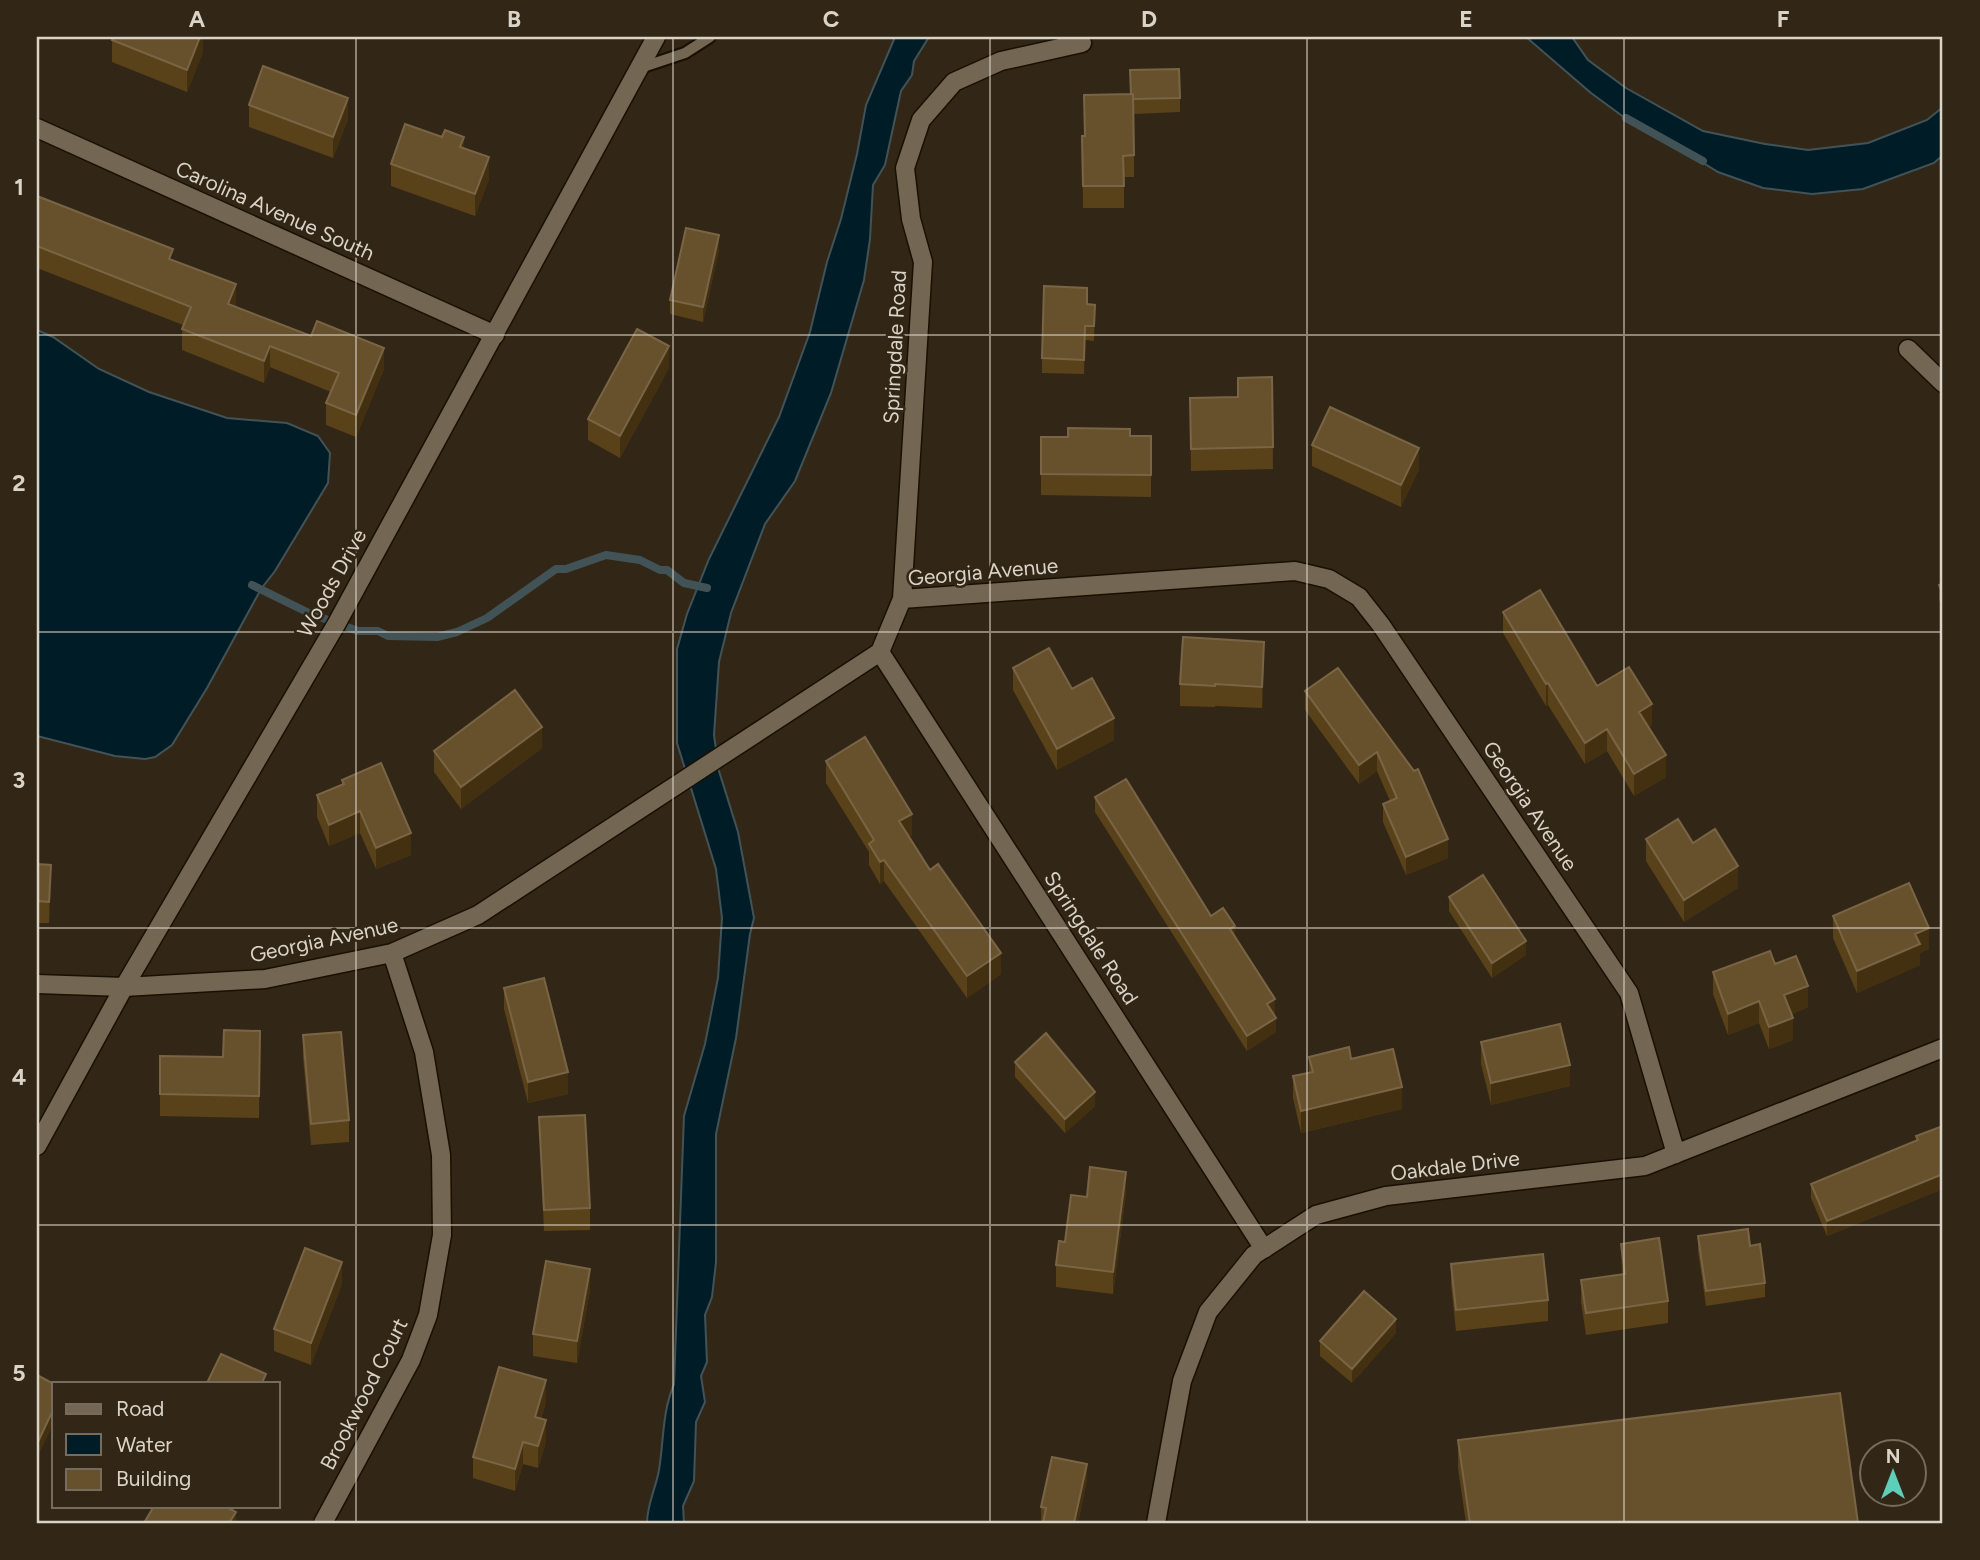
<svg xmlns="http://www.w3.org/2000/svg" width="1980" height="1560" viewBox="0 0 1980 1560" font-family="Figtree,sans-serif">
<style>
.water{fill:#001c27;stroke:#415357;stroke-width:2}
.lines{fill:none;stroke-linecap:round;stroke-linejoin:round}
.stream{stroke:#415357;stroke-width:8}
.service-casing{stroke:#1a1002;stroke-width:14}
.minor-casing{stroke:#1a1002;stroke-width:21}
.tertiary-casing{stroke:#1a1002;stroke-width:21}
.service{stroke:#736653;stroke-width:10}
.minor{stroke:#736653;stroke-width:18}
.tertiary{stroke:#736653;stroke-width:18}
.wall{fill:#59411a}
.shaded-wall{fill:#433011}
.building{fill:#67512d;stroke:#796545;stroke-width:2}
.grid{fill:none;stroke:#dad3c8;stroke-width:2;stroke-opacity:0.55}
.labels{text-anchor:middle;stroke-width:5;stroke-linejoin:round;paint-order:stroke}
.street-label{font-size:21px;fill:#dad3c8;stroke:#322716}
.neatline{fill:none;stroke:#dad3c8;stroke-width:2.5}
.grid-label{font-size:23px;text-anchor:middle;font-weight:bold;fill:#dad3c8}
</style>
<rect width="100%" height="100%" fill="#322716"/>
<path class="water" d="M895 37H929L914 61 912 75 901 91 885 165 873 185 870 239 864 280 831 393 795 481 765 524 731 613 719 662 714 735 719 771 738 832 754 918 750 934 736 1038 716 1134V1262L712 1297 705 1315 707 1362 701 1376 705 1402 696 1422 694 1481 683 1506 684 1523H647C647 1504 656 1488 659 1470 664 1439 662 1413 674 1384L684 1116 705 1044 718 978 722 918 716 869 677 743V649L687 614 709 559 779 417 810 332 827 262 841 219 857 154 866 105Z
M1526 37H1572L1588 60 1626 88 1703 131 1765 144 1808 150 1868 143 1927 120 1943 107V155L1934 163 1863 189 1812 194 1763 188 1718 172 1647 128 1625 118 1591 93Z
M37 330 53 337 99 369 149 392 227 418 287 423 318 436 330 453 328 483 275 571 261 589 207 688 172 745 155 757 145 759 115 756 37 736Z"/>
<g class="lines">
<path class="stream" d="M1626 118 1703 161
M252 585 309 613 358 631H378L388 636 437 637 457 632 487 618 556 569H566L606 555 640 560 660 570H667L684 583 707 588"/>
<defs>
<path id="service" d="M640 68 685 53 710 37"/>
<path id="minor" d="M37 128 495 335
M1908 349 1943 383
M902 599 923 262 911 219 905 168 921 120 954 82 1001 61 1082 43
M880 652 1264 1249
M37 984 124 987 265 979 392 953 478 915 880 652 902 599 1295 571 1329 579 1359 597 1381 625 1629 993 1676 1154
M323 1523 411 1360 428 1315 442 1235 441 1155 424 1052 392 953
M1156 1523 1182 1381 1208 1312 1254 1255 1316 1215 1386 1196 1645 1166 1943 1048"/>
<path id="tertiary" d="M37 1146 124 987 337 623 656 37"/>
</defs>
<use href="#service" class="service-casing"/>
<use href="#minor" class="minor-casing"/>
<use href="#tertiary" class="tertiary-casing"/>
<use href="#service" class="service"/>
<use href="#minor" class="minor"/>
<use href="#tertiary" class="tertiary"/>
</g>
<path class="wall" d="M203 37V52L187 92 112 62V40Z
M1130 70 1180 98V112L1134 114V177H1124V208H1083L1082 136H1084L1130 94Z
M249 105 348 119 333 158 249 127Z
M464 149 489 179 475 216 391 186V164Z
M37 196 173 260 236 307 384 369 356 437 326 425V403L331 392 270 367 264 383 182 350V329L183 325 37 268Z
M719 250 703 322 670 314V300Z
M1087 304 1095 305 1094 341 1085 340 1084 374 1042 373V358Z
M669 368 620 458 588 440V419Z
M1272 377 1273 469 1191 471 1190 398 1238 397Z
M1130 436H1151V497L1041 495V437Z
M1312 445 1419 469 1401 507 1312 466Z
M1943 583V609L1939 600V585Z
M1503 612 1597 686 1652 725 1649 727 1666 777 1634 796 1607 751 1585 764 1548 705 1546 706 1503 633Z
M1264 663 1262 708 1215 706V707L1180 706V684Z
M1013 668 1072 689 1114 740 1057 770 1013 690Z
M1338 668 1448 858 1406 875 1383 822V804L1390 801 1377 771 1359 784 1305 710V691Z
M542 748 461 809 434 772V751Z
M826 761 912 835 909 837 930 870 1001 974 967 998 884 881 880 884 869 865V852L826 783Z
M342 780 411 855 376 869 360 833 329 846 317 817V795L342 785Z
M1095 797 1211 916 1235 937 1275 1013 1274 1014 1276 1032 1247 1051 1095 812Z
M1646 839 1738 888 1684 922 1646 861Z
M37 864 51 887 49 923H37Z
M1449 897 1526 955 1492 978 1449 911Z
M1833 916 1929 949 1920 953V965L1857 993 1833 938Z
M1775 964 1808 1007 1792 1014 1793 1040 1769 1049 1759 1023 1728 1035 1713 994V972Z
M504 988 568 1094 528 1103 504 1009Z
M260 1031 259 1118 160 1116V1056L223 1057Z
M303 1035 349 1120V1142L311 1145 303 1057Z
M1481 1042 1570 1086 1491 1105 1481 1064Z
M1309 1057 1351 1059 1402 1109 1301 1133 1293 1098V1076L1309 1072Z
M1015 1062 1095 1106 1065 1133 1015 1077Z
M539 1117 590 1208V1230L544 1231Z
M1943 1126V1189L1827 1236 1811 1198V1184L1916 1141V1136Z
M1126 1193 1113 1294 1056 1287V1265L1065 1242 1087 1197Z
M1698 1236 1750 1246 1765 1283V1297L1706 1306 1698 1251Z
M1621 1244 1668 1301V1323L1586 1335 1581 1302V1280L1622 1274Z
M1451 1264 1548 1300V1321L1456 1331 1451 1285Z
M342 1284 311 1365 274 1351V1329Z
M590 1290 577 1363 533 1356V1334Z
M1396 1333 1352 1383 1320 1356V1341Z
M546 1402 541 1419 546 1442 538 1468 523 1464 515 1491 473 1478V1457Z
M1458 1440 1858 1523H1466L1458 1468Z
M1087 1479 1078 1523H1043V1522H1041V1507Z"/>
<path class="shaded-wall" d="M200 37H203V52L187 92V70Z
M348 98V119L333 158V137Z
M464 137V159L460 147Z
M489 157V179L475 216V194Z
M719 235V250L703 322V307Z
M236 284V306L228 325V304Z
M270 346V367L264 383V361Z
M669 346V368L620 458V436Z
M384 348V369L356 437V415Z
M1419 448V469L1401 507V485Z
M1264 642V663L1262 708V687Z
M1548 683V705L1546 706V684Z
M1652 704V725L1639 733V712Z
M1114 718V740L1057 770V749Z
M542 727V748L461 809V787Z
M1607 729V751L1585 764V743Z
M1377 752V771L1359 784V765Z
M1666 755V777L1634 796V774Z
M360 811V833L329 846V825Z
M912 814V835L899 843V821Z
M411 833V855L376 869V848Z
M1448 839V858L1406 875V857Z
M884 860V881L880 884V862Z
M51 865V887L49 923V902Z
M1738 866V888L1684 922V900Z
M1235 926V941L1230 929Z
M1929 928V949L1920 953V965L1857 993V971L1915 934Z
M1526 941V955L1492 978V963Z
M1001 953V974L967 998V976Z
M1808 986V1007L1784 1017V995Z
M1275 999V1013L1267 1018V1004Z
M1759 1001V1023L1728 1035V1014Z
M1276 1018V1032L1247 1051V1036Z
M1793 1018V1040L1769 1049V1027Z
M1570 1065V1086L1491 1105V1083Z
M568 1072V1094L528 1103V1082Z
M1402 1087V1109L1301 1133V1111Z
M1095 1092V1106L1065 1133V1119Z
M1943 1167V1189L1827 1236V1221Z
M1126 1172V1193L1113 1294V1272Z
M342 1262V1284L311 1365V1343Z
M590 1269V1290L577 1363V1341Z
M1396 1319V1333L1352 1383V1369Z
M546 1380V1402L535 1438V1417Z
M54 1408V1423L37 1458V1444Z
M546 1420V1442L538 1468V1446Z
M523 1442V1464L515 1491V1469Z
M1087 1464V1479L1078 1523H1074Z
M236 1512V1523H229Z"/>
<path class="building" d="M114 37H200L187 70 112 40Z
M263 66 348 98 333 137 249 105Z
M1179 69 1180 98 1133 99V94H1131L1130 70Z
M1133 94 1134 155 1123 156 1124 186H1083L1082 136H1085L1084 95Z
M405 124 442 137 445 130 464 137 460 147 489 157 475 194 391 164Z
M37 196 173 249 169 259 236 284 228 304 311 336 317 321 384 348 356 415 326 403 339 373 270 346 264 361 182 329 191 307 37 246Z
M686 228 719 235 703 307 670 300Z
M1044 286 1087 288V304L1095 305 1094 326H1085L1084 360 1042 358Z
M637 329 669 346 620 436 588 419Z
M1272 377 1273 447 1191 449 1190 398 1238 397V378Z
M1330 407 1419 448 1401 485 1312 445Z
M1068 428 1130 429V436H1151V475L1041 474V437H1068Z
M1943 583V595L1939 585Z
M1540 590 1597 686 1629 667 1652 704 1639 712 1666 755 1634 774 1607 729 1585 743 1548 683 1546 684 1503 612Z
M1183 637 1264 642 1262 687 1215 684V686L1180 684Z
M1049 648 1072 689 1092 678 1114 718 1057 749 1013 668Z
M1338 668 1414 771 1418 769 1448 839 1406 857 1383 804 1397 798 1377 752 1359 765 1305 691Z
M515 690 542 727 461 787 434 751Z
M865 737 912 814 899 821 930 870 938 864 1001 953 967 976 884 860 880 862 869 844 874 840 826 761Z
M381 763 411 833 376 848 360 811 329 825 317 795 344 784 342 780Z
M1126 779 1211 916 1223 908 1235 926 1230 929 1275 999 1267 1004 1276 1018 1247 1036 1095 797Z
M1678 819 1693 843 1715 829 1738 866 1684 900 1646 839Z
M37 864 51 865 49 902 37 901Z
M1483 875 1526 941 1492 963 1449 897Z
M1909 883 1929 928 1915 934 1920 944 1857 971 1833 916Z
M1770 951 1775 964 1796 956 1808 986 1784 995 1793 1018 1769 1027 1759 1001 1728 1014 1713 972Z
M544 978 568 1072 528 1082 504 988Z
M1560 1024 1570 1065 1491 1083 1481 1042Z
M224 1030 260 1031 259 1096 160 1094V1056L223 1057Z
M341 1032 349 1120 311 1124 303 1035Z
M1046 1033 1095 1092 1065 1119 1015 1062Z
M1349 1047 1351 1059 1393 1049 1402 1087 1301 1111 1293 1076 1313 1072 1309 1057Z
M585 1115 590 1208 544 1210 539 1117Z
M1943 1126V1174L1827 1221 1811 1184 1918 1140 1916 1136Z
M1090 1167 1126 1172 1113 1272 1056 1265 1059 1241 1065 1242 1071 1195 1087 1197Z
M1748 1229 1750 1246 1760 1244 1765 1283 1706 1291 1698 1236Z
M1659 1238 1668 1301 1586 1313 1581 1280 1625 1274 1621 1244Z
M305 1248 342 1262 311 1343 274 1329Z
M1543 1254 1548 1300 1456 1310 1451 1264Z
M546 1261 590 1269 577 1341 533 1334Z
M1364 1291 1396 1319 1352 1369 1320 1341Z
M221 1354 266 1374 262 1383H207Z
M499 1367 546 1380 535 1417 546 1420 538 1446 523 1442 515 1469 473 1457Z
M37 1375 54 1384V1408L37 1444Z
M1840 1393 1858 1523H1470L1458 1440Z
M1052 1457 1087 1464 1074 1523H1043L1046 1508 1041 1507Z
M154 1506H225L236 1512 229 1523H144Z"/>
<path class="grid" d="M356 37V1523M673 37V1523M990 37V1523M1307 37V1523M1624 37V1523M37 335H1943M37 632H1943M37 928H1943M37 1225H1943"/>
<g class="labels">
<g class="street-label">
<text transform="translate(275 211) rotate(24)" y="7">Carolina Avenue South</text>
<text transform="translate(895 347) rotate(-87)" y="7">Springdale Road</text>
<text transform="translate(983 572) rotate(-5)" y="7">Georgia Avenue</text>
<text transform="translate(332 583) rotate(-61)" y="7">Woods Drive</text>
<text transform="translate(1530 806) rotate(56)" y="7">Georgia Avenue</text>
<text transform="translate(1091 938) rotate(57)" y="7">Springdale Road</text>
<text transform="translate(324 940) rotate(-12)" y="7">Georgia Avenue</text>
<text transform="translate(1455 1166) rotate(-7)" y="7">Oakdale Drive</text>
<text transform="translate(364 1394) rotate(-63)" y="7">Brookwood Court</text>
</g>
</g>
<rect width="1980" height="1560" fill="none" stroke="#322716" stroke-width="77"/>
<rect x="52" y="1382" width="228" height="126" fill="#322716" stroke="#756c5d" stroke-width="2"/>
<rect x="66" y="1404" width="35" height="10" fill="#736653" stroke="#756c5d" stroke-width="2"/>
<text x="116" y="1416" font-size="21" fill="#dad3c8">Road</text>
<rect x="66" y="1434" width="35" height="21" fill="#001c27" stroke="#756c5d" stroke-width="2"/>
<text x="116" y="1452" font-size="21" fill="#dad3c8">Water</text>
<rect x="66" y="1469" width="35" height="21" fill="#67512d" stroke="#756c5d" stroke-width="2"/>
<text x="116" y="1486" font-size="21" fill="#dad3c8">Building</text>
<g transform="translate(1893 1473)"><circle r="33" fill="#322716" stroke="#756c5d" stroke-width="2"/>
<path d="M0-5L12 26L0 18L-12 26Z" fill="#5eceb8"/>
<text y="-10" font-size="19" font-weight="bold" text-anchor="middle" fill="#dad3c8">N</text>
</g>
<rect x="38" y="38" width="1903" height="1484" class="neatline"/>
<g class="grid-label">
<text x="197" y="27">A</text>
<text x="514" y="27">B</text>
<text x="831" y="27">C</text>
<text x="1149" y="27">D</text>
<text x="1466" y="27">E</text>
<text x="1783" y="27">F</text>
<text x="19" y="195">1</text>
<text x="19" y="491">2</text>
<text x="19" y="788">3</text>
<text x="19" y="1085">4</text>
<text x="19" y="1381">5</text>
</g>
</svg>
